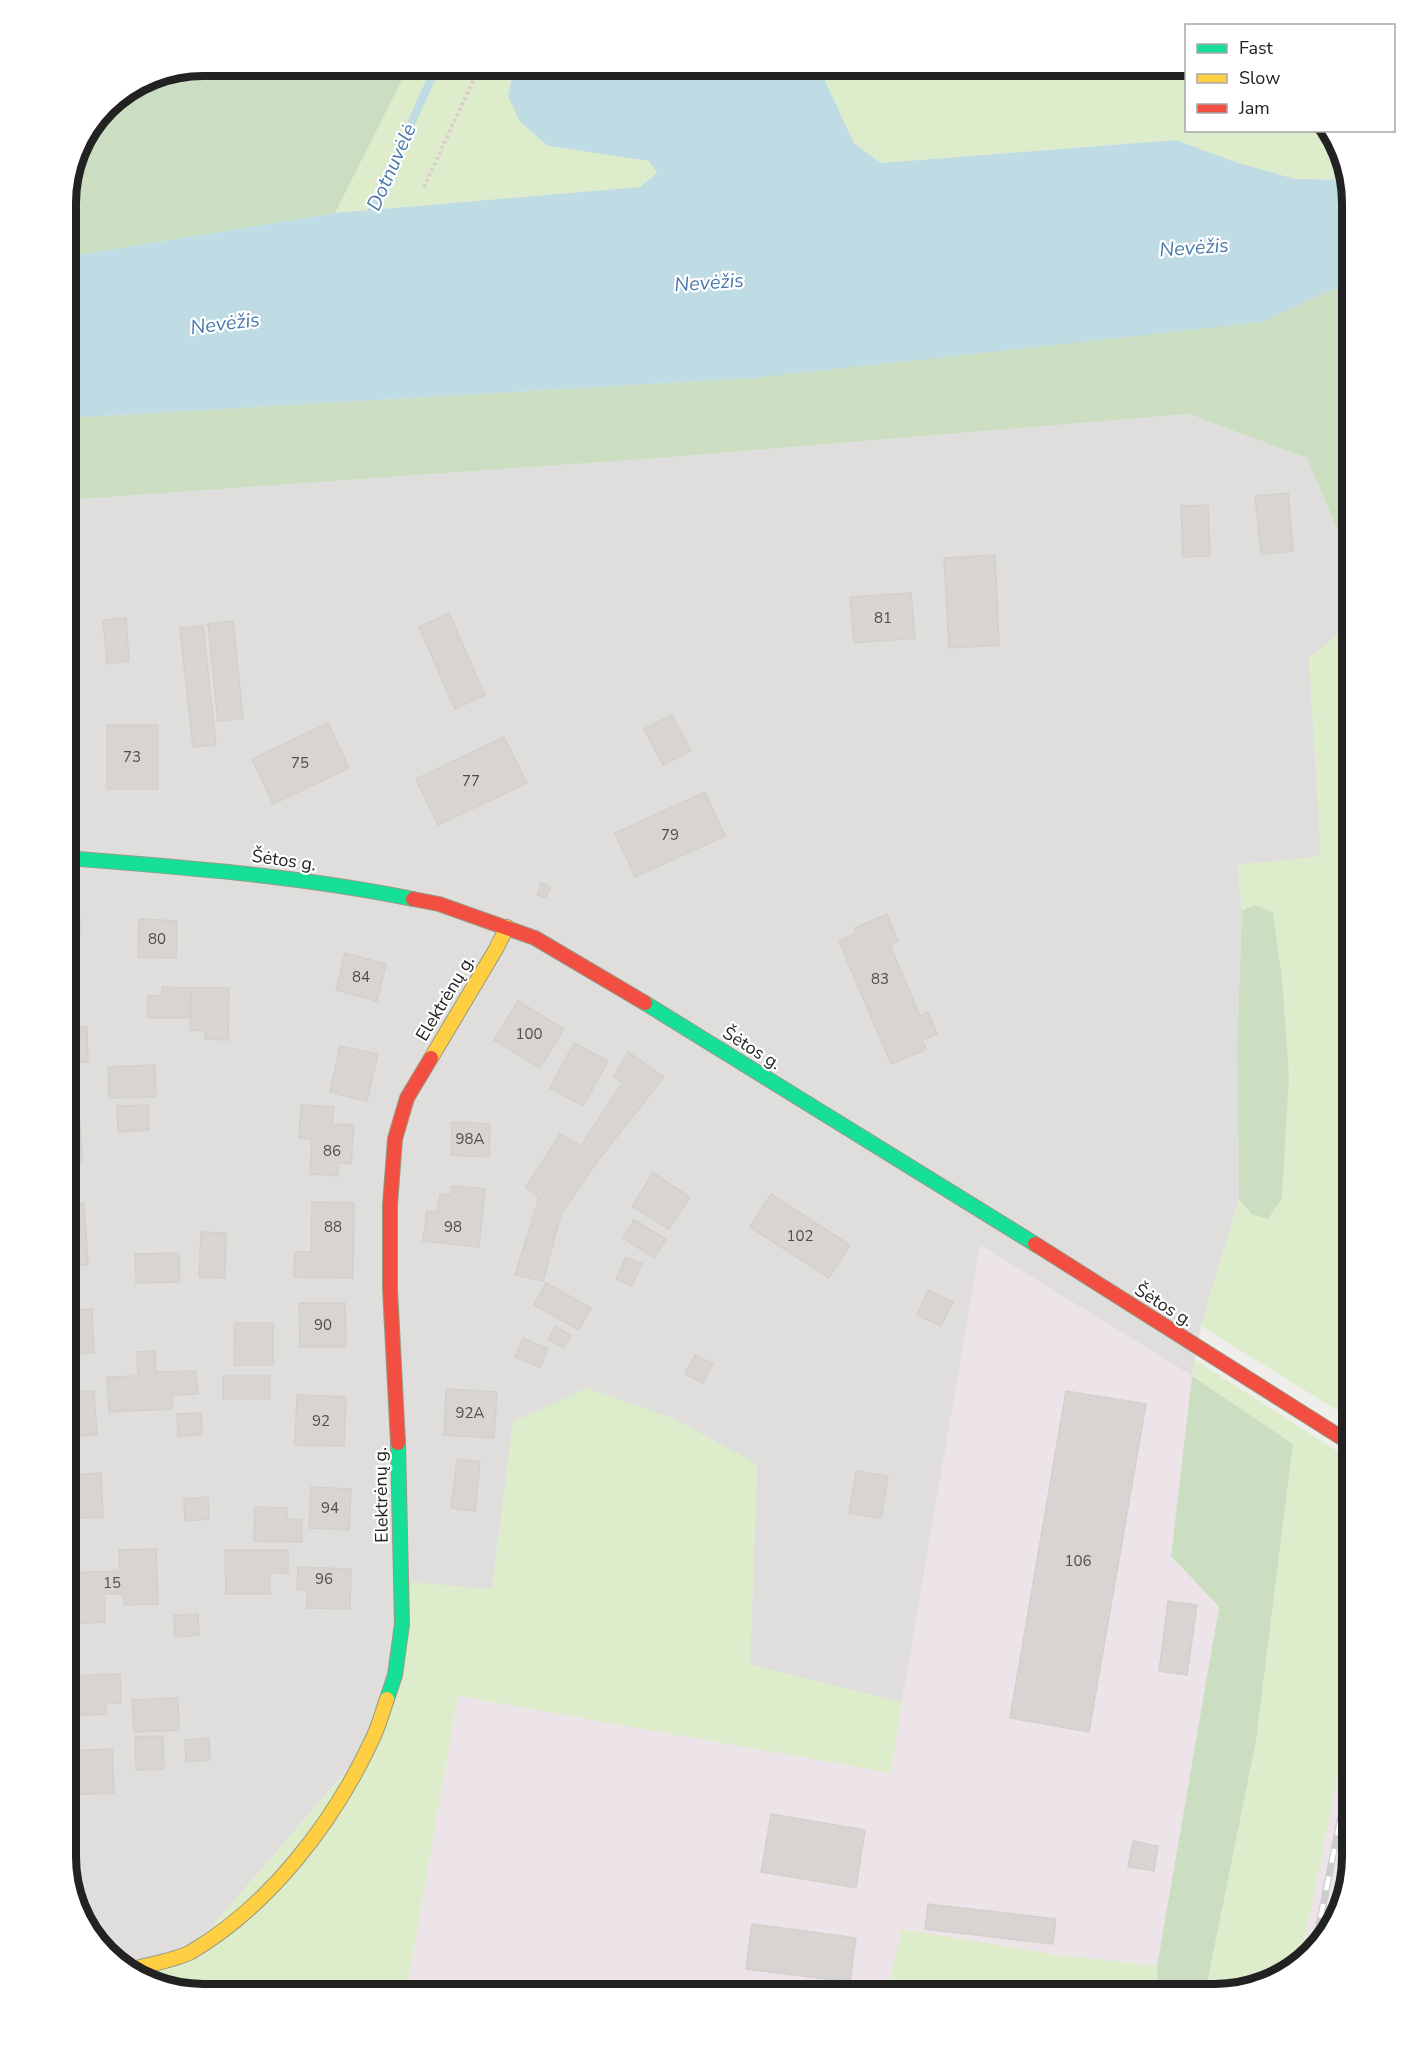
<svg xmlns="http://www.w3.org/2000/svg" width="1419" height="2060" viewBox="0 0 1419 2060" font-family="'Nunito Sans',sans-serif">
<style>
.residential{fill:#dfdedc}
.industrial{fill:#ede4e9}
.grass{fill:#ddeccb}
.forest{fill:#cbdec1}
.water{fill:#bfdbe3}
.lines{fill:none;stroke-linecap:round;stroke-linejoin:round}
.stream{stroke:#bfdbe3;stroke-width:8}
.building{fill:#d7d4d2;stroke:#d3d0cc;stroke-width:1.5}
.fast-casing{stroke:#999a82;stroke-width:16}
.slow-casing{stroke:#999a82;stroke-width:16}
.jam-casing{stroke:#999a82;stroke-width:16}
.path{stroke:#dccecd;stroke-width:4;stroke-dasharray:3 3;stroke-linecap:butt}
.fast{stroke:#16e098;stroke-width:14}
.slow{stroke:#ffcf43;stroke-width:14}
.jam{stroke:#f24e42;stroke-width:14}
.rail-casing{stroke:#ccc;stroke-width:7}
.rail{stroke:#fff;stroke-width:4.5;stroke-dasharray:14;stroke-linecap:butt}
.labels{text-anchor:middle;stroke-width:4.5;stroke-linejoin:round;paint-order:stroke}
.number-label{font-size:15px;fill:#4f4e4e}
.street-label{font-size:18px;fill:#222;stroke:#fff}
.water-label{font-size:20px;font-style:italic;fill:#4a7aab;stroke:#fff}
.rim{fill:none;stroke:#222;stroke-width:8}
</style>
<rect width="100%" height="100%" fill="#f0eeeb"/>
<path class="residential" d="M1189 414 1307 458 1339 534 1343 631 1309 658 1321 857 1237 865 1242 909 1237 1046 1239 1199 1201 1326 1192 1376 981 1246 902 1702 750 1665 757 1464 513 1422 492 1589 372 1741 189 1953 129 1970 84 1925 66 1857V503L80 499 660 458Z"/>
<path class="industrial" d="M980 1246 1192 1376 1171 1556 1219 1607 1157 1966 1059 1955 901 1930 889 1988 915 1994H406L458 1696 890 1772Z
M1353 1653V1802L1325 1935 1301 1959 1340 1765Z"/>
<path class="grass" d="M409 66H514L508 96 548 146 649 161 657 173 640 187 335 213Z
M818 66H1186V130L1330 131 1335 135 1347 180 1295 179 1238 163 1176 140 881 163 854 143Z
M1353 529V1420L1201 1326 1239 1199 1251 1214 1289 1076 1282 978 1273 912 1254 905 1242 909 1237 865 1321 856 1309 658 1343 631 1339 534Z
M1195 1360 1353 1461V1653L1340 1765 1301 1959 1284 1976 1216 1994H1205L1256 1741 1293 1444 1192 1376Z
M587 1388 675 1419 757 1464 750 1664 902 1702 891 1773 458 1696 406 1994H194L134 1975 189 1953 372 1742 410 1582 492 1589 513 1422Z
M1353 1802V1857L1334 1926 1325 1935Z
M901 1929 1059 1955 1157 1966 1158 1994H915L889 1988Z"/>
<path class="forest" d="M203 66H409L335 213 66 257V194L77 150 106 106 151 76Z
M1353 283V529L1339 534 1307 458 1189 414 660 458 80 499 66 503V418L754 378 1324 293Z
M1254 905 1273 912 1282 978 1289 1076 1282 1198 1268 1219 1251 1214 1239 1199 1237 1046 1242 910Z
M1192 1376 1293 1444 1256 1741 1205 1994H1158L1157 1966 1219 1607 1171 1556Z"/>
<path class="water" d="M514 66H818L854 143 881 163 1176 140 1238 163 1295 179 1347 180 1353 203V283L1324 293 1263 322 754 378 66 418V257L335 213 640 187 657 173 649 161 548 146 520 122 508 96Z"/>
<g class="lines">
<path class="stream" d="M368 219 437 66"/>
</g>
<path class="building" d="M1288 493 1293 551 1261 554 1255 496Z
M1208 505 1210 556 1183 557 1181 506Z
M995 555 999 645 949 648 944 558Z
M911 593 915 638 854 643 850 597Z
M449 613 485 695 455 709 419 627Z
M126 618 129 661 107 664 103 620Z
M233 621 243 718 218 721 208 624Z
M203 626 216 745 193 747 180 628Z
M672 715 691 751 663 765 644 729Z
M328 723 349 768 273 804 252 759Z
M107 725H158V789H107Z
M504 737 527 783 438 825 416 779Z
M705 792 725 836 635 877 615 833Z
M541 883 550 887 546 898 537 895Z
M887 914 898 941 890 945 920 1016 928 1012 937 1034 922 1040 926 1049 891 1064 839 941 857 933 855 928Z
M66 918H80L79 952 66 951Z
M139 919 177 921 176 958 138 957Z
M345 953 386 964 377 1001 336 990Z
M162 987 191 988 190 1018H148V996H162Z
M191 988H229L228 1040 205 1039V1031L190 1030Z
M518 1001 564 1029 540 1068 494 1040Z
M87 1027 88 1062 69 1063 70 1088H66V1028Z
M574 1043 608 1061 583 1106 550 1088Z
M340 1046 378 1054 367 1101 330 1092Z
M628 1052 664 1077 599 1159 561 1214 543 1281 515 1275 539 1198 526 1187 560 1134 581 1146 622 1083 614 1076Z
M155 1065 156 1097 109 1098 108 1067Z
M148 1105 149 1130 118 1132 117 1106Z
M301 1105 334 1107 332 1124 354 1125 351 1164 338 1163V1176L310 1174 312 1139 299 1138Z
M80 1119 82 1163H66V1120Z
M452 1122 490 1124 489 1157 451 1155Z
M653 1173 690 1197 669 1229 632 1206Z
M452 1186 485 1189 479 1247 423 1241 427 1211 437 1213 440 1194 451 1195Z
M771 1194 850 1245 829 1278 750 1227Z
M312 1202 354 1203 353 1278 294 1277 295 1252H311Z
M84 1203 88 1265 66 1266V1204Z
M634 1220 666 1239 654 1258 623 1238Z
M201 1232 226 1233 225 1278 199 1277Z
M179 1253 180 1282 136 1283 135 1254Z
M626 1257 642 1264 632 1286 616 1279Z
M546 1283 591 1308 579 1330 534 1305Z
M928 1290 953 1302 941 1326 917 1315Z
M299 1303H345L346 1347H300Z
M92 1309 94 1353 66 1354V1311Z
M235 1323H273V1365H234Z
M556 1326 571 1336 563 1348 548 1339Z
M523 1338 548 1349 540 1367 515 1357Z
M155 1351 156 1372 196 1371 198 1394 172 1395V1409L109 1412 107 1377 138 1376 137 1352Z
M695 1355 713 1364 703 1383 685 1374Z
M223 1376H270V1399H223Z
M446 1389 497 1392 494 1438 444 1435Z
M94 1391 97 1435 66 1436V1392Z
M1066 1391 1146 1404 1089 1732 1010 1718Z
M297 1395 346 1397 344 1446 295 1445Z
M201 1413 202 1435 178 1436 177 1414Z
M457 1459 480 1462 475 1511 451 1508Z
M856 1471 888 1476 881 1518 849 1513Z
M101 1473 103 1517 66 1519V1475Z
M311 1487 351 1489 349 1530 309 1528Z
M208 1497 209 1519 185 1521 184 1499Z
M255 1507 287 1508V1519L302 1520V1542L254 1541Z
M156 1549 158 1604 124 1605 123 1594H104L105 1622 66 1624V1573L120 1571 119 1550Z
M225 1550H288V1573H270V1594H226Z
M298 1567 351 1569 350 1609 307 1608V1590L297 1589Z
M1168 1601 1197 1605 1187 1675 1159 1671Z
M198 1614 199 1635 175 1637 174 1615Z
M120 1674 121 1703 106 1704V1714L66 1716V1676Z
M178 1698 179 1730 134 1732 132 1700Z
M163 1736 164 1769 136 1770 135 1737Z
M209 1738 210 1760 186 1762 185 1740Z
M112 1749 114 1793 66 1795V1751Z
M771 1814 865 1830 856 1888 761 1872Z
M1133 1841 1158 1846 1154 1871 1128 1867Z
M928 1904 1056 1919 1053 1944 925 1929Z
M752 1924 856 1938 850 1982 746 1969Z"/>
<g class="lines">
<defs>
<path id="fast" d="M66 858C182 867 299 876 413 899
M645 1003 1035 1244
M387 1699 395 1675 402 1624 398 1443"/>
<path id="slow" d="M431 1058 496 949 507 927
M129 1970C146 1965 176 1960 191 1952 269 1906 333 1823 371 1742 378 1729 382 1713 387 1699"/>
<path id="jam" d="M413 899 439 904 535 938 645 1003
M1035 1244 1353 1445
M398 1443 390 1289V1205L395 1139 407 1098 431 1058"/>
</defs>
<use href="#fast" class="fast-casing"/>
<use href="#slow" class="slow-casing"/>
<use href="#jam" class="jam-casing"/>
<path class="path" d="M1130 66 1159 79
M424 187 480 66"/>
<use href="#fast" class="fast"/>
<use href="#slow" class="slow"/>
<use href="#jam" class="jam"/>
<defs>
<path id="rail" d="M1315 1945 1351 1766 1353 1746"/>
</defs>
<use href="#rail" class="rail-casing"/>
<use href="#rail" class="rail"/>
</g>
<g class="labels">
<g class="number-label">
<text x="883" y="623">81</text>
<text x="132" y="762">73</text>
<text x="300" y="768">75</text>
<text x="471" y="786">77</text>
<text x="670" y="840">79</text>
<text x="157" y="944">80</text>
<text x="361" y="982">84</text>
<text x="880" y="984">83</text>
<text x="529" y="1039">100</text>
<text x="470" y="1144">98A</text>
<text x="332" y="1156">86</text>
<text x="333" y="1232">88</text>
<text x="453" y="1232">98</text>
<text x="800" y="1241">102</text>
<text x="323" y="1330">90</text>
<text x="470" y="1418">92A</text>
<text x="321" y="1426">92</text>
<text x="330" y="1513">94</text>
<text x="1078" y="1566">106</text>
<text x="324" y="1584">96</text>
<text x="112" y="1588">15</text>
</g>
<g class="street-label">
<text transform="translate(284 860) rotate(8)" y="6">Šėtos g.</text>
<text transform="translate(445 998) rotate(-59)" y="6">Elektrėnų g.</text>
<text transform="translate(752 1048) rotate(32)" y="6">Šėtos g.</text>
<text transform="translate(1164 1305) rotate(32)" y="6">Šėtos g.</text>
<text transform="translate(381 1495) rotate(-91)" y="6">Elektrėnų g.</text>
</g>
<g class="water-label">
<text transform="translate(391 167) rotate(-66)" y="7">Dotnuvėlė</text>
<text transform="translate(1194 247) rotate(-4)" y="7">Nevėžis</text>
<text transform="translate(709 282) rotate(-4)" y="7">Nevėžis</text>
<text transform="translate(225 323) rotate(-7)" y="7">Nevėžis</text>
</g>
</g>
<path d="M0 0H1419V2060H0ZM203 76H1215A127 127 0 0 1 1342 203V1857A127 127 0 0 1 1215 1984H203A127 127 0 0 1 76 1857V203A127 127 0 0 1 203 76Z" fill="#fff" fill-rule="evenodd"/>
<path class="rim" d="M203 76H1215A127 127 0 0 1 1342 203V1857A127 127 0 0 1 1215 1984H203A127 127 0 0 1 76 1857V203A127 127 0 0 1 203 76Z"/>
<rect x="1185" y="24" width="210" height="108" fill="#ffffff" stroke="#a7a7a7" stroke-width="1.5"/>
<rect x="1197" y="44" width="30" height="9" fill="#16e098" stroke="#a7a7a7" stroke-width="1.5"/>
<text x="1239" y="54" font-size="18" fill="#222222">Fast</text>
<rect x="1197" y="74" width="30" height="9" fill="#ffcf43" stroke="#a7a7a7" stroke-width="1.5"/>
<text x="1239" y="84" font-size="18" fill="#222222">Slow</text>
<rect x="1197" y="104" width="30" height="9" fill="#f24e42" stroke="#a7a7a7" stroke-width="1.5"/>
<text x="1239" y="114" font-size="18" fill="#222222">Jam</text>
</svg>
